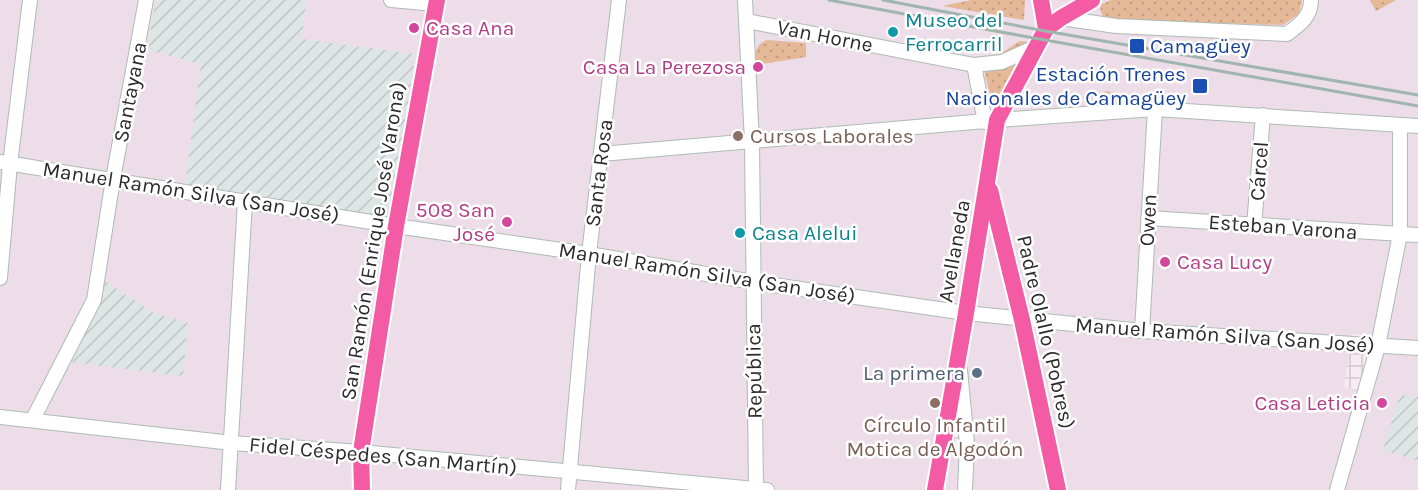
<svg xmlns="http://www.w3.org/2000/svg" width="1418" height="490" viewBox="0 0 1418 490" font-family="Karla,sans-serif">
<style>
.industrial{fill:url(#industrial-furrows)}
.green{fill:url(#green-dots)}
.plaza{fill:url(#plaza-grid)}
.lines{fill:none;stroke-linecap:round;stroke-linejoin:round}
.minor-casing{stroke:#adbbb5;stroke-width:16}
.major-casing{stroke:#fff;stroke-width:20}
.minor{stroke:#fff;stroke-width:14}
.major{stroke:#f35ba4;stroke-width:16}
.rail{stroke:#9fb5ad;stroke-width:3}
.hotel-dot{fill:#d1479c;stroke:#fff;stroke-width:2}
.culture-dot{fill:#0f9aa8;stroke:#fff;stroke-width:2}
.transit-dot{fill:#1a4fb4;stroke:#fff;stroke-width:2}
.education-dot{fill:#8d6e63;stroke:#fff;stroke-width:2}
.service-dot{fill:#5c6f8a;stroke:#fff;stroke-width:2}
.labels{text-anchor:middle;stroke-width:5;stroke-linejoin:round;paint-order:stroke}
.culture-label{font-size:21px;fill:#0d838f;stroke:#fff;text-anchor:start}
.hotel-label{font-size:21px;fill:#b23c85;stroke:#fff;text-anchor:end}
.street-label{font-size:21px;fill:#2b2b2b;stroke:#fff}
.transit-label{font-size:21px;fill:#164399;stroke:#fff;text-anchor:start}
.education-label{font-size:21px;fill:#785e54;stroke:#fff;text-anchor:start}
.service-label{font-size:21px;fill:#4e5e75;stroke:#fff;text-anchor:end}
</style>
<defs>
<pattern id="industrial-furrows" width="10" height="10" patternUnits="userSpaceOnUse" patternTransform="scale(1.5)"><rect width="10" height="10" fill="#dde5e5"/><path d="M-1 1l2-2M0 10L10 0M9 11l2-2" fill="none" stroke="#bec5c5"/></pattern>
<pattern id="green-dots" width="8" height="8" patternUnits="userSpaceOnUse" patternTransform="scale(1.5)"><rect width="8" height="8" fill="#e5b898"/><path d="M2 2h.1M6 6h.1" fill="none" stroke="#c59e83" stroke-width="1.8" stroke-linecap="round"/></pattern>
<pattern id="plaza-grid" width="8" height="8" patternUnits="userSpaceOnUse" patternTransform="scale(1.5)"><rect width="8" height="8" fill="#f5ebf1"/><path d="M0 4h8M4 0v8" fill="none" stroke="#d2cacf"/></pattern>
</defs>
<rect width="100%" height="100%" fill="#eddde8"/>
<path class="industrial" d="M156 0H306L302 39 415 54 392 217 185 186 201 64 147 50Z
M106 282 154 313 188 323 183 376 69 362Z
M1400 395 1418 397V461L1383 450Z"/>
<path class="green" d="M971 0H1025L1024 20 942 6Z
M1111 0H1302L1299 14 1283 25 1116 20 1103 17 1100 8 1102 4Z
M1370 0H1396L1376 11Z
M767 40 806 43V57L756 65C756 51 754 46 767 40Z
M1020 41 1028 42 994 112 981 57 1000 54Z
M1106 91 1146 98 1147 100 1144 103 1097 105 1096 99 1100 94Z"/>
<path class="plaza" d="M1352 334 1388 337 1373 393 1344 387Z
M958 397 963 447H951Z"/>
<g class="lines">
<defs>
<path id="minor" d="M391 0 436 4
M745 0 752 142 756 490
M1061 18 1116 26 1287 34C1299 25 1311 17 1311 0
M747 21 974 65 1002 62 1037 46
M974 65 985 122
M601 154 997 120 1155 109 1418 126
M0 162 396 226 589 254 753 282 966 313 1142 331 1418 348
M1148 218 1418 235
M1254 226 1263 115
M0 278 10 164 30 0
M1142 331 1155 109
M960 370 967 444 965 490
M0 417 232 443 361 452 767 490
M33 419 94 300 113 179 146 0
M228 490 245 201
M568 490 589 254 619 0
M1337 490 1378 346 1400 234V125"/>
<path id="major" d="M1041 0 1046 29
M990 190 1022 320 1058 490
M362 490 361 452 396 226 437 0
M935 490 966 313 997 120 1046 29 1061 18 1092 0"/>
</defs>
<use href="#minor" class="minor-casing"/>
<use href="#major" class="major-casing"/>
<use href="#minor" class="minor"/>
<use href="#major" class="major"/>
<path class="rail" d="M829 0 1028 37 1418 106
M883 0 1045 31 1418 95"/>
</g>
<g class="hotel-dot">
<circle cx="414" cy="28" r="6"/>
<circle cx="758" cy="67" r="6"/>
<circle cx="507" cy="222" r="6"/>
<circle cx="1165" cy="262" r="6"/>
<circle cx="1382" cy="403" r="6"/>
</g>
<g class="culture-dot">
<circle cx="893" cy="32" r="6"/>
<circle cx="740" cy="233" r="6"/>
</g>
<g class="transit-dot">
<rect x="1129" y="38" width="16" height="16" rx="3"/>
<rect x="1192" y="78" width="16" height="16" rx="3"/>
</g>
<g class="education-dot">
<circle cx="738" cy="136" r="6"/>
<circle cx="935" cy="403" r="6"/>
</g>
<circle class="service-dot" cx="977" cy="373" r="6"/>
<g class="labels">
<g class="culture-label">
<text x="905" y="27">Museo del<tspan x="905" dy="24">Ferrocarril</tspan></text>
<text x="752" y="240">Casa Alelui</text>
</g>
<g class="hotel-label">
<text x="426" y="35" text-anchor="start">Casa Ana</text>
<text x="746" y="74">Casa La Perezosa</text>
<text x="495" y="217">508 San<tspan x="495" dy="24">José</tspan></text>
<text x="1177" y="269" text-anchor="start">Casa Lucy</text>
<text x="1370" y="410">Casa Leticia</text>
</g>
<g class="street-label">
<text transform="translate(825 36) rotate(11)" y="7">Van Horne</text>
<text transform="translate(130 92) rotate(-79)" y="7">Santayana</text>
<text transform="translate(1259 171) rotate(-86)" y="7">Cárcel</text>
<text transform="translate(599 173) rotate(-83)" y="7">Santa Rosa</text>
<text transform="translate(191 192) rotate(9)" y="7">Manuel Ramón Silva (San José)</text>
<text transform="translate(1148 220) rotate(-87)" y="7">Owen</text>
<text transform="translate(1283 227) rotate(4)" y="7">Esteban Varona</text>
<text transform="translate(373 241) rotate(-81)" y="7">San Ramón (Enrique José Varona)</text>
<text transform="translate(954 251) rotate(-80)" y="7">Avellaneda</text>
<text transform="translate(707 273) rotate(9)" y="7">Manuel Ramón Silva (San José)</text>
<text transform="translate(1046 332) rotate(77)" y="7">Padre Olallo (Pobres)</text>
<text transform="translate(1225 335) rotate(4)" y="7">Manuel Ramón Silva (San José)</text>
<text transform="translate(754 371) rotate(-91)" y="7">República</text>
<text transform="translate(383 456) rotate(5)" y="7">Fidel Céspedes (San Martín)</text>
</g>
<g class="transit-label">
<text x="1150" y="53">Camagüey</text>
<text x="1186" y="81" text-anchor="end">Estación Trenes<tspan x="1186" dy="24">Nacionales de Camagüey</tspan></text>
</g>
<g class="education-label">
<text x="750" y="143">Cursos Laborales</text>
<text x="935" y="432" text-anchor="middle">Círculo Infantil<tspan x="935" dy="24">Motica de Algodón</tspan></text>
</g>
<g class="service-label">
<text x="965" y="380">La primera</text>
</g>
</g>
</svg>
